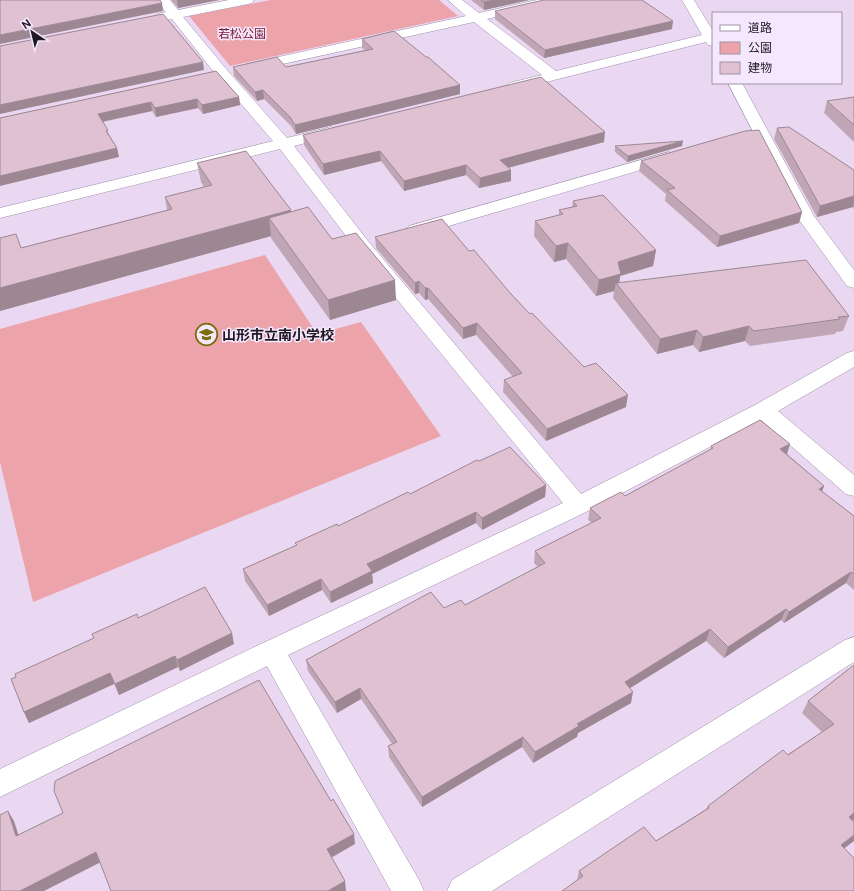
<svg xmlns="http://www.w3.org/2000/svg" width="854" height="891" viewBox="0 0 854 891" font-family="'DM Sans','Noto Sans JP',sans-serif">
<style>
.green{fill:#eda3aa}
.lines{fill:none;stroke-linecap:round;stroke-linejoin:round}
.minor-casing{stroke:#9f8fa8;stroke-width:1}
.minor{fill:#fff;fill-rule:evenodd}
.wall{fill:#c0a6b5}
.shaded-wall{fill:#9c8793}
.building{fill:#dfc1d2;stroke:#9c8793}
.labels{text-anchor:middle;stroke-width:3;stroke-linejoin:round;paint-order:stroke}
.far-park-label{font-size:12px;fill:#791a30;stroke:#f5e7fd}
.poi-label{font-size:14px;font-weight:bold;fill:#1e1822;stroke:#f5e7fd;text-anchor:start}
</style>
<rect width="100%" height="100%" fill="#ead8f3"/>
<path class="green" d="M271 0H439L458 16 230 66 189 16Z
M265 255 317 334 361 322 441 436 33 602 0 462V329Z"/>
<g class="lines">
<defs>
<path id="minor" d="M157 0H170L178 10 229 0H254L252 3 248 4 183 17 227 70 287 138 331 127 336 129 339 132 336 135 294 146 368 241 581 494 755 405 847 353 854 351V367L778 411 854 475V496L846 494 761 420 586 512 288 655 419 880 424 891H391L267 666 0 797V769L263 643 563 503 356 249 280 149 0 218V208L273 141 217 76 172 19 162 21 157 20 155 17 157 14 166 12Z
M448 0H462L479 13 537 0H560L558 3 487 19 556 71 702 35 682 0H694L713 31V46L708 45 706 42 514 90 509 89 507 86 509 83 542 75 474 22 251 71 246 70 244 67 246 64 251 63 466 16Z
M728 83H742L814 216 854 270V288L847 286 797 217Z
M669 152 675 154 677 157 675 160 421 234 415 235 409 234 406 230 409 226Z
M854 637V662L492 891H447L452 880 845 640Z"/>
</defs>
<use href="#minor" class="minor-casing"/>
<use href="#minor" class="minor"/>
</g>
<path class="wall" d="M171 0H219L178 8Z
M471 0H529L484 10Z
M495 11 672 29 544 58 495 19Z
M362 39 460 85V94L296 134 291 126 264 99 257 101 234 76 233 67H286L365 50 362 48Z
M216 71 239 97 240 105 203 114 198 108 156 117 152 111 103 122 110 136 117 148 119 157 0 118Z
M854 97V142L824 113 827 101Z
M777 128 854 170V209L853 207 817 217 774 139Z
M303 135 604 142 508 168 511 181 479 188 466 175 404 191 381 161 324 175 304 145Z
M615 146H682L627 162 615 152Z
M641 161 802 212 799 223 717 247 665 201 666 194 639 171Z
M197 163 291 210V212L332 239 396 300 330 320 271 238V236L0 311V238L21 248 167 210 165 197 204 187 201 182Z
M573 201 656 250 653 266 620 276 619 283 849 316 843 331 836 332 835 334 750 346 745 341 699 352 693 345 657 354 613 298 614 291 596 296 566 259 554 262 534 236 535 221 559 215V210L572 207Z
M375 237 469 251 530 314 584 367 626 407 546 441 503 392 504 380 513 377 476 335 463 339 428 299 425 300 419 293 415 294 376 248Z
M790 444 787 454 824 486 822 491 854 516V590L846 583 784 623 781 620 724 658 706 641 630 688 631 703 578 733 577 737 533 763 522 747 422 807 389 757 388 746 392 744 361 699 337 713 308 671 306 660 444 608 465 605 538 567 534 563 535 551 592 523 588 520 590 508 625 496 710 450 711 446Z
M479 461 546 485 545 497 482 530 476 523 372 574 373 583 331 603 322 590 269 616 245 581 243 569 296 545 295 543 338 526 410 494Z
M138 618 234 644 180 671 178 667 119 695 114 684 29 723 24 712 94 638Z
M848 669 853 821 854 822V841L844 848 577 880 579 871 656 841 706 809 708 806 822 732 802 713 808 701Z"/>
<path class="shaded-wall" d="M177 0H219L178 8Z
M495 0H529L484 10V2Z
M162 3 163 11 0 44V35Z
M673 21 672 29 544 58 545 50Z
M203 62 204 70 0 114V105Z
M460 85V94L296 134 295 125Z
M263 90 264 99 257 101 255 92Z
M239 97 240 105 203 114 202 105Z
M197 99 198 108 156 117 155 108Z
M151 102 152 111 100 122 98 114Z
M605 132 604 142 500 170V160Z
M683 141 682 146 627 162 628 156Z
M117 148 119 157 0 186V176Z
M380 151 381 161 324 175 323 164Z
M466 165V175L404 191V181Z
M511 170V181L479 188 480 178Z
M854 196V202L853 207 817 217 820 206Z
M291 210 293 230 269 218 271 236 0 311V288Z
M802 212 799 223 717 247 720 236Z
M568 243 566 259 554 262 556 246Z
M656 250 653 266 620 276 619 287 616 283 614 291 596 296 599 280 618 262Z
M395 280 396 300 330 320 328 300Z
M419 281V293L415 294V283Z
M425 288H428V299L425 300Z
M477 323 476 335 463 339V328Z
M749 326 745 341 699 352 703 337Z
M697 330 693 345 657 354 660 339Z
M628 395 626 407 546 441 547 429Z
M790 444 786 456 780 449Z
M546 485 545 497 482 530V518Z
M824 486 820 497 819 489Z
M476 512V523L372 574 373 583 331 603 330 592 367 564Z
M851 572 846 583 784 623 789 612Z
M321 579 322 590 269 616 267 605Z
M786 609 781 620 724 658 728 647Z
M710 629 706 641 622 693 625 682Z
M232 633 234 644 180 671 177 660Z
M175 656 178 667 119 695 115 684Z
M110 673 114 684 29 723 24 712Z
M360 688 361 699 337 713 335 702Z
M633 692 631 703 578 733 577 737 533 763 535 752 577 724Z
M523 737 522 747 422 807V797Z
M8 811 14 821 22 846 16 836Z
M854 813V820L842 829 849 817Z
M354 834 355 844 329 859 327 849Z
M854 835V841L834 856 841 845Z
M96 852 101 862 44 891H20Z
M345 881 346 891H328Z"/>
<path class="building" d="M0 0H160L162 3 0 35Z
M481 0H495L484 2Z
M544 0H642L673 21 545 50 495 11Z
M163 14 203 62 0 105V46Z
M394 31 426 57H428L460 85 295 125 290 117 263 90 255 92 233 67 277 57 286 67 373 49 362 39Z
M216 71 239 97 202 105 197 99 155 108 151 102 98 114 108 130 106 131 117 148 0 176V118Z
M541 77 605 132 500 160 511 170 480 178 466 165 404 181 380 151 323 164 303 135Z
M854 97V125L827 101Z
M789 127 854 170V196L820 206 777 128Z
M759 130 802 212 720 236 667 190 675 188 641 161 745 131Z
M683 141 628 156 615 146Z
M246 151 291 210 0 288V238L16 234 21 248 172 209 165 197 212 185 197 163Z
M603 195 656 250 618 262 621 274 599 280 568 243 556 246 535 221 563 214 559 210 577 206 573 201Z
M308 207 332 239 356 233 395 280 328 300 269 218Z
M442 219 469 251 474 250 511 294 530 314 532 313 584 367 596 363 628 395 547 429 504 380 522 373 477 323 463 328 428 288H425L419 281 415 283 375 237Z
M806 260 849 316 838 317 840 319 754 331 749 326 703 337 697 330 660 339 616 283Z
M760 420 790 444 780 449 824 486 819 489 854 516V574L851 572 789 612 786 609 728 647 710 629 625 682 633 692 577 724 579 726 535 752 523 737 422 797 388 746 397 742 360 688 335 702 306 660 431 592 444 608 461 600 465 605 545 563 535 551 601 518 590 508 621 492 625 496 713 448 711 446Z
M510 447 546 485 482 518 476 512 367 564 372 571 330 592 321 579 267 605 243 569 297 545 295 543 337 524 338 526 408 492 410 494 477 460 479 461Z
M205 587 232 633 177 660 175 656 115 684 110 673 24 712 11 679 16 677 15 674 94 638 92 634 137 614 138 618Z
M854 665V813L849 817 854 822V835L841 845 854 858V891H562L583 876 579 871 644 827 656 841 709 808 708 806 783 750 788 755 834 724 808 701Z
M259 680 331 801 333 799 354 834 327 849 345 881 328 891H111L96 852 20 891H0V815L8 811 16 836 63 813 54 791 55 781Z"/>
<defs>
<symbol id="school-ring" viewBox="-11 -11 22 22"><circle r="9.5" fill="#f5e7fd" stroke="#796d0a" stroke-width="1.5"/><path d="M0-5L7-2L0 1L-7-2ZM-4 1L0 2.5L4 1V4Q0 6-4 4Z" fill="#796d0a"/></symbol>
</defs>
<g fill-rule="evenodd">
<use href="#school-ring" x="194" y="322" width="25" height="25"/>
</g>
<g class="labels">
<g class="far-park-label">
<text x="242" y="38">若松公園</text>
</g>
<g class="poi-label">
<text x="222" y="340">山形市立南小学校</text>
</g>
</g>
<rect x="712" y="12" width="130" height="72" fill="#f5e7fd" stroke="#9f94a5"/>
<rect x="720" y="25" width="20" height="6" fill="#ffffff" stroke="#9f94a5"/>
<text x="748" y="32" font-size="12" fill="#1e1822">道路</text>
<rect x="720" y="42" width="20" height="12" fill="#eda3aa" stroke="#9f94a5"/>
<text x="748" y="52" font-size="12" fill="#1e1822">公園</text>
<rect x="720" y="62" width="20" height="12" fill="#dfc1d2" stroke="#9f94a5"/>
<text x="748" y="72" font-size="12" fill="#1e1822">建物</text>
<g transform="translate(32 32) rotate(325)" stroke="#f5e7fd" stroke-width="3" paint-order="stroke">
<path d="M0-3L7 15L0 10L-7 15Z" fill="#1e1822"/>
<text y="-6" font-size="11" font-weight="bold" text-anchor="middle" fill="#1e1822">N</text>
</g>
</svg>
